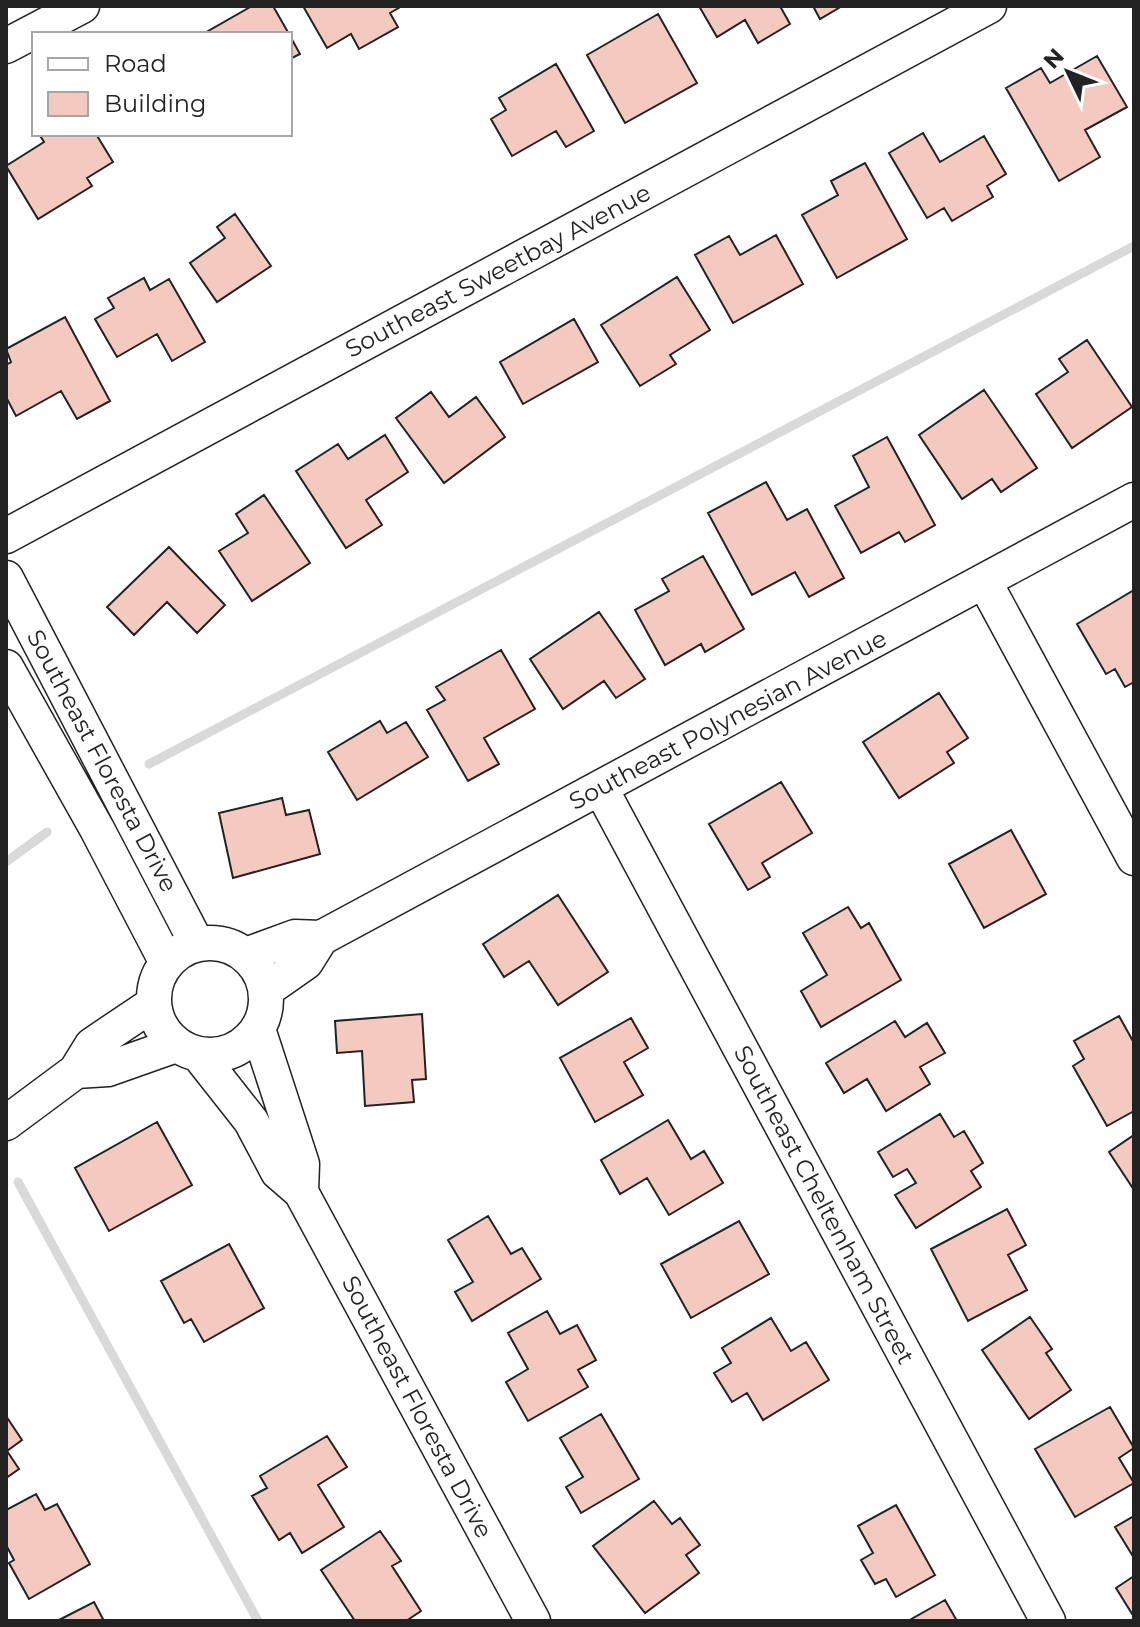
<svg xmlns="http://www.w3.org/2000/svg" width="1140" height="1627" viewBox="0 0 1140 1627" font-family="Montserrat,sans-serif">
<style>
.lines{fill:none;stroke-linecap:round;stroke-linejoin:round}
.stream{stroke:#d9d9d9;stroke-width:9}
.building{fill:#f3c9c0;stroke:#222;stroke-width:2}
.minor-casing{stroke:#222;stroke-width:37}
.minor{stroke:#fff;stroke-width:34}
.labels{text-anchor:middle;stroke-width:6;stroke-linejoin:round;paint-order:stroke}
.street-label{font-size:24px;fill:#222;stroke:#fff}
</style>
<rect width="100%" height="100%" fill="#fff"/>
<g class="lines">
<path class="stream" d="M149 764 1134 246
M6 862 47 832
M18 1182 258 1621"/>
</g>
<path class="building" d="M252 6H273L289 34H203Z
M303 6H402L390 13 398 27 359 49 351 34 327 48Z
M699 6H780L790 24 758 43 745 20 717 37Z
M813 6H842L820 19Z
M658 14 697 83 625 123 587 55Z
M290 36 300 54 290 59Z
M1097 56 1127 107 1085 130 1100 157 1059 181 1006 88 1041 68 1050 83Z
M556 64 594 131 566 147 556 131 512 156 491 119 506 110 499 98Z
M923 133 940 162 984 136 1006 174 987 186 993 197 952 221 944 208 927 218 889 153Z
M39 134H96L113 162 87 178 92 186 38 219 6 166 44 142Z
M865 163 907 239 837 278 802 215 838 195 831 181Z
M235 214 271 266 217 302 190 263 225 238 217 227Z
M776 235 803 284 733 323 695 255 729 236 740 255Z
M677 277 710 330 670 355 676 364 640 386 601 325Z
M144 278 150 290 169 279 205 342 172 361 157 334 117 357 95 319 114 308 108 298Z
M65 317 110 401 77 419 61 391 16 416 6 397V365L11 362 6 349Z
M574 319 598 362 523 404 500 362Z
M1087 340 1132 407 1072 448 1036 394 1068 372 1059 359Z
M984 390 1037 468 1001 492 992 479 962 499 919 435Z
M431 392 449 417 476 397 505 437 444 483 396 418Z
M385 435 408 472 366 500 382 525 346 548 296 471 338 444 348 459Z
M887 437 935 525 905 542 899 532 861 553 835 506 869 487 853 456Z
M766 482 787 520 807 509 844 578 809 597 795 572 752 595 708 513Z
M264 495 310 563 252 601 219 551 248 533 236 514Z
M169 547 225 605 197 633 167 602 134 635 107 607Z
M703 556 744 629 705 652 701 644 665 665 635 610 669 591 662 579Z
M1134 590V682L1125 687 1115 669 1106 674 1077 624Z
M599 612 645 679 616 698 604 681 563 709 530 659Z
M501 650 535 709 484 738 499 764 468 781 427 710 445 700 436 687Z
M939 693 968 738 947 752 954 763 899 798 863 742Z
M380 721 387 733 406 722 428 757 357 800 328 752Z
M781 782 812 833 762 863 770 877 748 890 709 824Z
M282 798 286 815 309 810 320 854 233 878 219 813Z
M1011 830 1046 894 984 928 949 864Z
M558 895 608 972 558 1005 529 961 504 977 483 944Z
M848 907 861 928 869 923 901 980 821 1027 801 991 827 975 803 933Z
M422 1014 426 1079 412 1080 414 1102 365 1106 362 1051 337 1053 335 1021Z
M1119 1016 1134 1043V1111L1107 1126 1073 1066 1084 1059 1074 1041Z
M631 1018 648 1048 624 1062 643 1095 595 1122 560 1058Z
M895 1021 905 1037 927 1023 945 1053 920 1067 930 1084 886 1111 867 1079 844 1093 826 1063Z
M940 1114 954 1137 964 1131 983 1163 971 1171 981 1187 916 1228 895 1195 916 1183 907 1169 893 1177 878 1152Z
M668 1120 691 1159 704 1151 723 1183 669 1215 647 1178 620 1194 601 1160Z
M157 1122 192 1185 109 1231 75 1168Z
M1134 1135V1190L1109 1152Z
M1007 1209 1026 1245 1008 1255 1027 1290 968 1321 931 1249Z
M488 1216 511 1254 522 1248 541 1279 472 1321 455 1292 473 1282 448 1240Z
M739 1221 769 1274 691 1318 661 1264Z
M229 1244 264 1308 204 1342 191 1319 184 1323 161 1281Z
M547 1311 560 1334 577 1325 596 1360 578 1370 588 1387 528 1421 506 1382 528 1369 508 1333Z
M1030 1317 1052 1349 1046 1353 1071 1390 1029 1419 982 1350Z
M771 1318 791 1351 806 1342 829 1380 763 1420 747 1393 732 1402 714 1373 731 1363 722 1348Z
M1110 1407 1134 1448 1119 1458 1134 1483 1075 1517 1035 1449Z
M601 1414 639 1479 581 1513 566 1487 583 1477 560 1438Z
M6 1416 22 1440 7 1451 19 1469 6 1478Z
M327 1436 347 1467 318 1485 344 1527 302 1553 290 1533 279 1540 252 1496 267 1488 260 1476Z
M36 1494 45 1510 57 1504 90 1564 29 1599 9 1563 14 1560 6 1545V1510Z
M654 1501 672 1524 680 1518 700 1545 686 1555 699 1573 645 1613 593 1546Z
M896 1505 935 1575 896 1597 886 1579 875 1584 861 1560 873 1553 858 1526Z
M1134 1516V1558L1115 1527Z
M380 1531 401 1561 392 1566 421 1611 406 1621H355L321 1570Z
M1134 1576V1617L1116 1588Z
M945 1600 957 1621H908Z
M94 1602 104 1621H57Z"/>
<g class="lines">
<defs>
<path id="minor" d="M6 46 82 6
M6 536 989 6
M6 578 197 944
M984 581 1134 858
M6 667 97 829 166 961
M601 789 1048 1621
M154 999a56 56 0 1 1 112 0a56 56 0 1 1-112 0Z
M246 955 295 937 321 938 1134 500
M266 990 306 962 321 938
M258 1029 302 1164 301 1192
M199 1055 251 1121 278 1172 301 1192 533 1621
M76 1071 108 1069 176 1045
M6 1123 76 1071 92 1045 153 1004"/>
</defs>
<use href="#minor" class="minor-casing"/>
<use href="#minor" class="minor"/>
</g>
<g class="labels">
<g class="street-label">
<text transform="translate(498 271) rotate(-28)" y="8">Southeast Sweetbay Avenue</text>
<text transform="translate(728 720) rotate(-28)" y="8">Southeast Polynesian Avenue</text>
<text transform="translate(102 761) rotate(62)" y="8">Southeast Floresta Drive</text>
<text transform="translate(824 1205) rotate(62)" y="8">Southeast Cheltenham Street</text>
<text transform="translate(417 1407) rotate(62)" y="8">Southeast Floresta Drive</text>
</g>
</g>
<rect width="1140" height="1627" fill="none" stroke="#222222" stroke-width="16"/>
<rect x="32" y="32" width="260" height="104" fill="#ffffff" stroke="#a7a7a7" stroke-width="2"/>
<rect x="48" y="58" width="40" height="12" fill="#ffffff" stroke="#a7a7a7" stroke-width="2"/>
<text x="104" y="72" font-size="24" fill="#222222">Road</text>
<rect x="48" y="92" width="40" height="24" fill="#f3c9c0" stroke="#a7a7a7" stroke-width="2"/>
<text x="104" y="112" font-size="24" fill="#222222">Building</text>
<g transform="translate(1068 72) rotate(313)" stroke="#ffffff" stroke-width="6" paint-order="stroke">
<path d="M0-6L14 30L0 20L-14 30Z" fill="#222222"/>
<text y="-12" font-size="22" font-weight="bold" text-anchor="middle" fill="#222222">N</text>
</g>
</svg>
